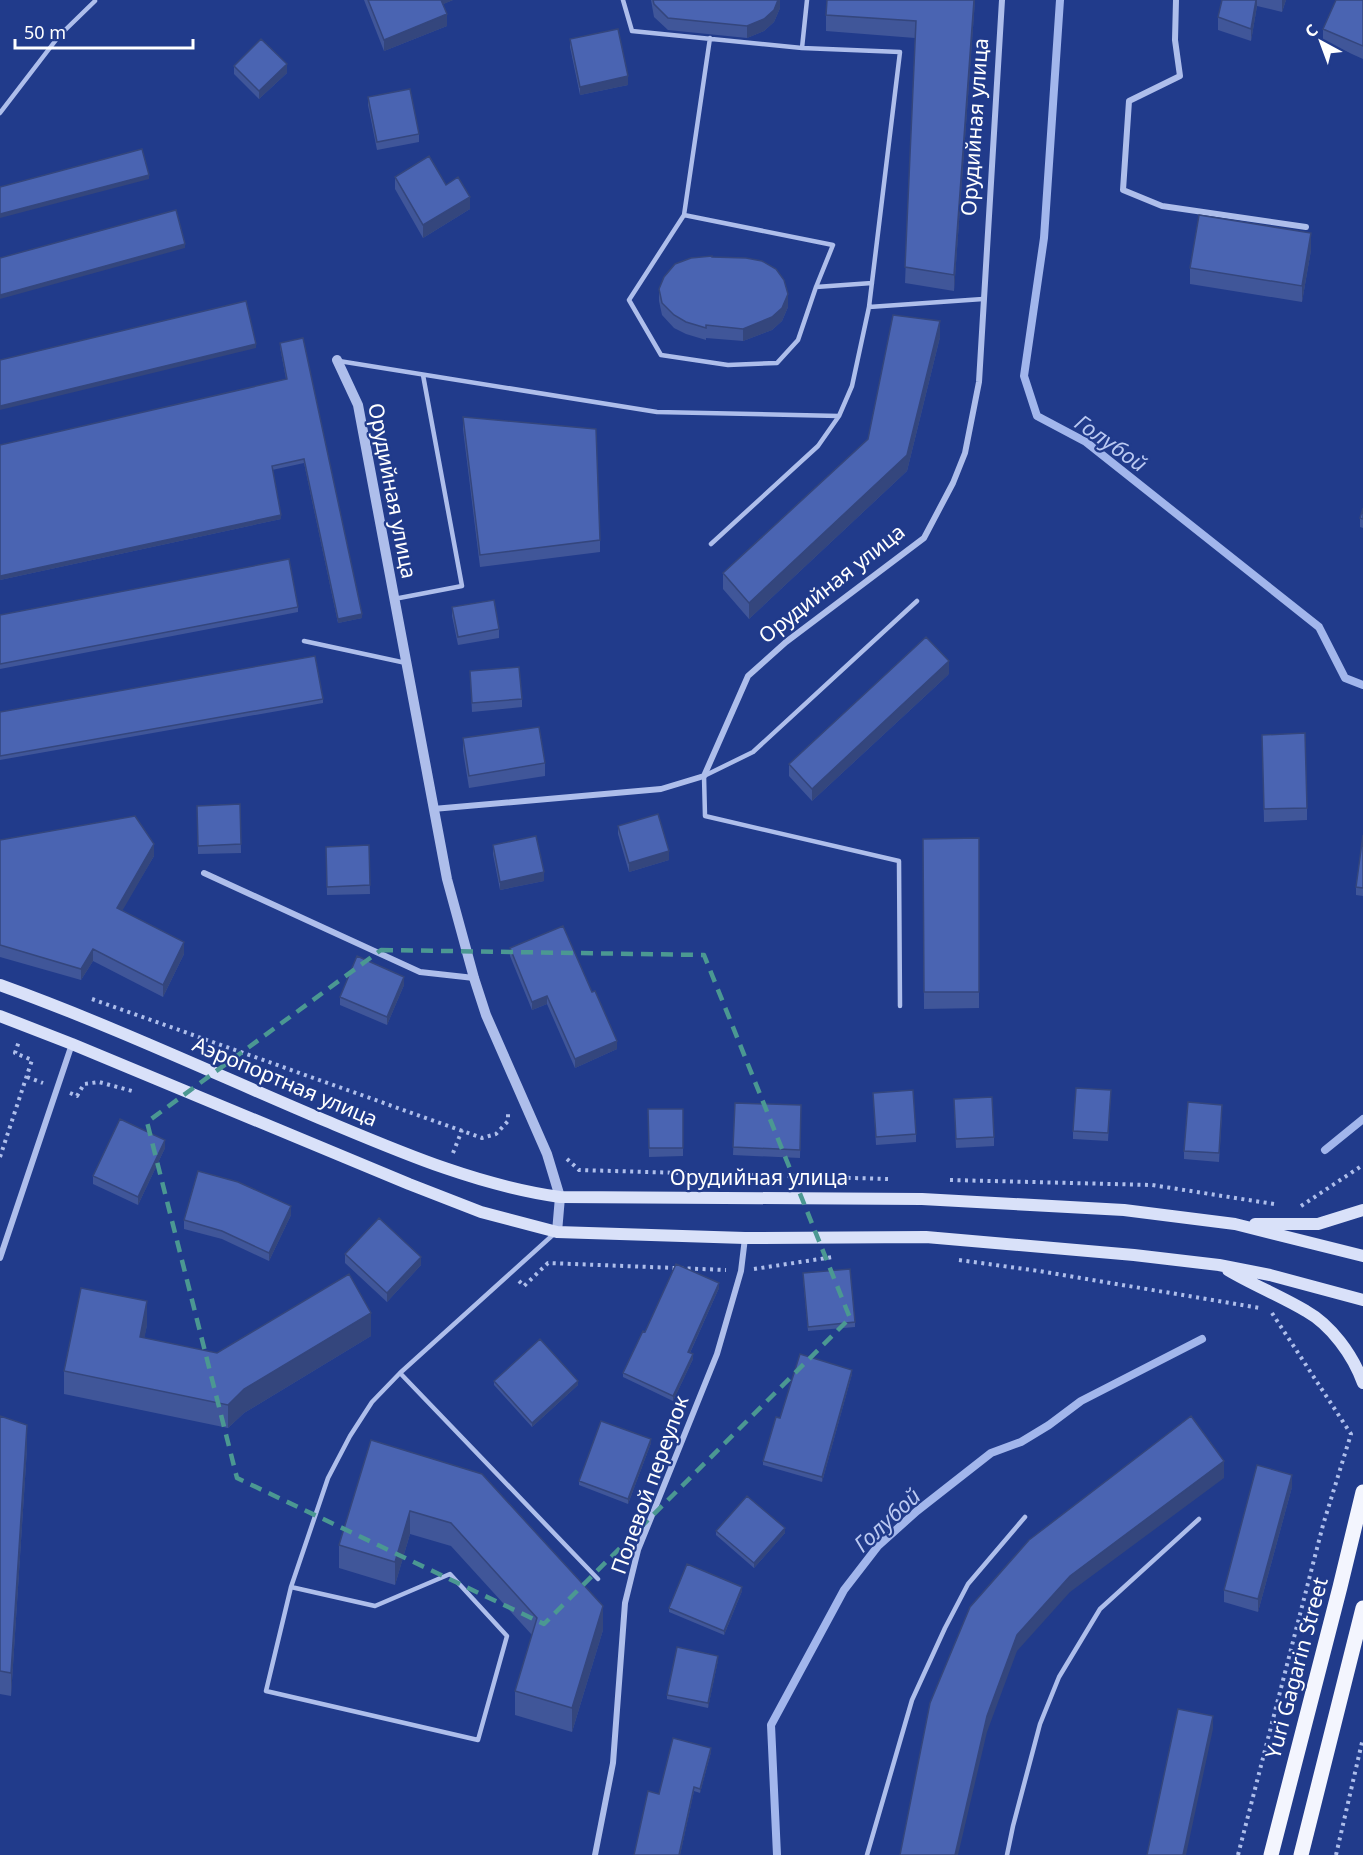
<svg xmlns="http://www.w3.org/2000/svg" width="1363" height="1855" viewBox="0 0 1363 1855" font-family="'Noto Sans',sans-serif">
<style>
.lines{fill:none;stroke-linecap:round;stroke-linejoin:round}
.stream{stroke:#a2b6ec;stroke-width:8}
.path{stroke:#aebeeb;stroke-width:4;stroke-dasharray:3 4.5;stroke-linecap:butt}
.service{stroke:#aebeeb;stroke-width:4.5}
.minor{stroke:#aebeeb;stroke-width:6}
.tertiary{stroke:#aebeeb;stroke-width:10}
.secondary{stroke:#d9e1f9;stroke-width:12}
.primary{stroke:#f3f5fe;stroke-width:15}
.wall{fill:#405699}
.shaded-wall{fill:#34467d}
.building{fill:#4a64b2;stroke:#34467d;stroke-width:1.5}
.marked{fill:none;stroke:#4b9892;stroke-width:4.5;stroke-dasharray:12 8;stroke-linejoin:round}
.labels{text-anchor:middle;stroke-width:4.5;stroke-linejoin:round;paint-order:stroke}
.street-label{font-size:21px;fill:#fff;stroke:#213b8b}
.water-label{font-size:22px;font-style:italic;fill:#bac9f2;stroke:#213b8b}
</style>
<rect width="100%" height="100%" fill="#213b8b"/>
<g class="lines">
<path class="stream" d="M1060 0 1044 238 1024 376 1037 416 1086 442 1319 627 1345 678 1363 685
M1325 1150 1363 1119
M777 1855 771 1725 844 1590 878 1546 917 1511 991 1453 1021 1442 1049 1425 1081 1401 1202 1339"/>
<path class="path" d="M92 999 482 1138 496 1134 508 1121V1110
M27 1077 43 1083
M70 1093 77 1096 84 1084 99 1082 132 1091
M453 1153 462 1130
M0 1157 32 1060 15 1053 19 1041
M567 1159 579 1170 888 1179
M950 1180 1152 1185 1274 1204
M1301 1206 1363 1165
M959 1260 1039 1271 1260 1308
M754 1269 833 1257
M519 1281 524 1286 548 1263 726 1270
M1238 1855 1323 1525 1351 1434 1272 1313
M1336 1855 1363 1738"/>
<path class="service" d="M623 0 632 31 802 48 900 52 869 307
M802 48 807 0
M0 113 59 36 95 1
M684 215 629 300 661 355 728 365 777 363 798 340 816 287 833 245 684 215 710 38
M816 287 872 283
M339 361 657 412 839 416
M711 544 818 446 839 416 852 386 869 307 983 299
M394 599 462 586 423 375
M304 641 406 663
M900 1006 899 861 705 816 704 776 753 752 917 601
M400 1373 598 1579
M291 1587 375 1606 450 1574 507 1636 478 1740 266 1691 291 1587 328 1478 350 1436 372 1402 400 1373 555 1233
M867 1855 912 1700 945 1628 968 1584 1025 1517
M1007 1855 1013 1826 1040 1724 1059 1677 1100 1609 1199 1519"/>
<path class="minor" d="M1176 0 1175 40 1180 76 1129 101 1123 190 1162 206 1306 227
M433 809 661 789 704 776 748 676 786 642 924 538 953 483 965 453 979 382 1002 0
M204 873 420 972 474 978
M0 1258 72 1044
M595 1855 613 1763 625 1603 638 1550 717 1354 741 1271 745 1238"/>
<path class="tertiary" d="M337 360 358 405 447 879 474 978 486 1015 547 1154 560 1197 557 1232"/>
<path class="secondary" d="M0 985C108 1024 213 1073 319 1118 398 1151 475 1185 560 1197L922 1199 1124 1210 1235 1224 1363 1256
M0 1016 72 1044 409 1184 481 1212 557 1232 745 1238 926 1237 1134 1255 1219 1265 1270 1275 1363 1300
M1255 1224H1318L1363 1210
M1228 1270C1253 1285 1281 1296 1306 1311 1331 1325 1353 1355 1363 1383"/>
<path class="primary" d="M1271 1855 1340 1587 1363 1492
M1301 1855 1363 1608"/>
</g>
<path class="wall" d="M364 0H453L443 4 447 26 384 51Z
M651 0H780V8L774 22 764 31 747 38 668 30 654 17Z
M975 0 954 291 905 283 915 38 826 31V15Z
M1222 0H1286L1282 12 1257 6 1251 41 1218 30V17Z
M1363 0V59L1323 41V29Z
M570 39 628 85 580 95 570 47Z
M234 66 287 73 259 99 234 74Z
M368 97 419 134V142L377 150 368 105Z
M395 177 446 185 470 209 423 238 395 189Z
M1311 250 1302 302 1190 284V268Z
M712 257 788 307 782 321 772 330 743 341 706 338V340L686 334 674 328 662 315 659 301V289Z
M940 337 907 471 749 619 723 589V573L868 439Z
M280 343 362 618 338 623 304 463 272 470 281 519 0 580V445L286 379 280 347Z
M463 417 600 540V552L480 567 463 429Z
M1363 508V528L1360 527V518Z
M298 607V612L0 669V615Z
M452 607 499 629V638L458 645 452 616Z
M470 671 522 699V707L472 712Z
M949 674 812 801 789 776V764Z
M323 699V703L0 760V712Z
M1262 735 1307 808V820L1264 822Z
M463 738 545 763V776L469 788 463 751Z
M240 804 241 853 198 854 197 806Z
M618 826 669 860 629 872 618 834Z
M1363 835V896L1356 895V887Z
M979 838V1008L924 1009 923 839Z
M0 840 154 856 122 910 184 954 163 997 93 961 81 980 0 957Z
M369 845 370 894 327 895 326 847Z
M493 845 544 881 500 890 493 854Z
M510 948 617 1049 575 1068 547 1004 532 1010 510 956Z
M404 985 387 1025 340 1005V997Z
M1111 1090 1108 1141 1073 1139V1131Z
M873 1093 916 1134V1142L876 1145Z
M954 1099 994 1137V1146L956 1148Z
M735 1103 801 1105 800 1158 733 1155Z
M648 1109H683V1156L649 1157Z
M1222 1113 1219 1162 1184 1159V1151Z
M165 1148 138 1205 93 1184V1176Z
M291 1215 269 1261 222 1239 184 1229V1220Z
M345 1254 421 1265 387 1302 345 1263Z
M803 1278 855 1322V1327L808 1331Z
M719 1288 690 1353 693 1359 673 1401 623 1377V1373L645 1332Z
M147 1325 144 1338 217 1353 371 1336 244 1413 228 1428 64 1394V1371Z
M852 1374 822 1482 763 1465V1461L780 1418Z
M494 1381 578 1385 532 1427 494 1385Z
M0 1416 27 1448 11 1696 0 1694Z
M371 1440 603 1630 572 1732 515 1715V1691L532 1635 451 1546 410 1534 395 1585 339 1568V1545Z
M651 1443 628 1504 579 1485V1481Z
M1292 1487 1258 1612 1224 1602V1590Z
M716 1531 785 1533 754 1568 716 1535Z
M742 1591 724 1635 669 1612V1608Z
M718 1660 708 1708 667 1699V1695Z
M711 1752 700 1793 694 1791 680 1855H634L659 1794Z"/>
<path class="shaded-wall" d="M439 0H453L439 6Z
M778 0H780V8L774 22 764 31 747 38V26Z
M974 0H975L954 291V275Z
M1256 0H1257V6L1251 41V29Z
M1282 0H1286L1282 12Z
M447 14V26L384 51V40Z
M287 64V73L259 99V91Z
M628 76V85L580 95V87Z
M149 175V179L0 218V214Z
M470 197V209L423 238V225Z
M1311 233V250L1302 302V286Z
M185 244V248L0 299V295Z
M788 294V307L782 321 772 330 743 341V329Z
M940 321V337L907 471 749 619V603L907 455Z
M256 344V348L0 410V406Z
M281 515V519L0 580V576Z
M362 614V618L338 623V619Z
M949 661V674L812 801V789Z
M154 844V856L117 920V908Z
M669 851V860L629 872V863Z
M544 872V881L500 890V882Z
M184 942V954L163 997V985Z
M93 949V961L81 980V969Z
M404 977V985L387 1025V1017Z
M547 996V1004L532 1010V1002Z
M617 1041V1049L575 1068V1059Z
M165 1140V1148L138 1205V1197Z
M291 1206V1215L269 1261V1253Z
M421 1257V1265L387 1302V1293Z
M719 1283V1288L688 1357V1352Z
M147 1301V1325L140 1360V1337Z
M371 1313V1336L244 1413 228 1428V1405L244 1389Z
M693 1354V1359L673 1401V1396Z
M852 1370V1374L822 1482V1477Z
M578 1381V1385L532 1427V1423Z
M27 1425V1448L11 1696V1673Z
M651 1439V1443L628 1504V1499Z
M1224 1461V1478L1070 1592 1017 1651 987 1732 958 1855H955L987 1716 1017 1635 1070 1576Z
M1292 1475V1487L1258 1612V1599Z
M410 1511V1534L395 1585V1562Z
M785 1528V1533L754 1568V1563Z
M742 1587V1591L724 1635V1631Z
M603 1606V1630L572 1732V1708Z
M718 1656V1660L708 1708V1703Z
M1213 1716V1729L1186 1855H1183Z
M711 1748V1752L700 1793V1789Z
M694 1787V1791L680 1855H679Z"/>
<path class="building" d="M368 0H441L447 14 384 40Z
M653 0H778L774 10 764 19 747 26 668 18 654 4Z
M827 0H974L954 275 905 267 916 21 826 15Z
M1222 0H1256L1251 29 1218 17Z
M1336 0H1363V46L1323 29Z
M618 29 628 76 580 87 570 39Z
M261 39 287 64 259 91 234 66Z
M410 89 419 134 377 142 368 97Z
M142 149 149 175 0 214V187Z
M429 156 446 185 458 177 470 197 423 225 395 177Z
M176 210 185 244 0 295V258Z
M1199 215 1311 233 1302 286 1190 268Z
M712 256V257L746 258 762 261 776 269 784 280 788 294 782 308 772 317 743 329 706 325V328L686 322 674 315 662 303 659 289 664 277 675 264 691 258Z
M246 301 256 344 0 406V360Z
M893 315 940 321 907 455 749 603 723 573 868 439Z
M303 338 362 614 338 619 304 459 272 466 281 515 0 576V445L287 379 280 343Z
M463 417 596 429 600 540 480 555Z
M1363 508V519L1360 518Z
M289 559 298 607 0 664V615Z
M494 600 499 629 458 637 452 607Z
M926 637 949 661 812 789 789 764Z
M315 656 323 699 0 756V712Z
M519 667 522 699 472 703 470 671Z
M539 727 545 763 469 776 463 738Z
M1305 733 1307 808 1264 809 1262 735Z
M240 804 241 844 198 846 197 806Z
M658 814 669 851 629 863 618 826Z
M135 816 154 844 117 908 184 942 163 985 93 949 81 969 0 945V840Z
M1363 835V888L1356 887Z
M536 836 544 872 500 882 493 845Z
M979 838V992H924L923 839Z
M369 845 370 885 327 887 326 847Z
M563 926 592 992 595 991 617 1041 575 1059 547 996 532 1002 510 948Z
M357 956 404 977 387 1017 340 997Z
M1076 1088 1111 1090 1108 1133 1073 1131Z
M913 1090 916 1134 876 1137 873 1093Z
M992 1097 994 1137 956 1139 954 1099Z
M1188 1102 1222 1105 1219 1153 1184 1151Z
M735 1103 801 1105 800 1150 733 1147Z
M648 1109H683V1148H649Z
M120 1119 165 1140 138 1197 93 1176Z
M198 1171 238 1182 291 1206 269 1253 222 1231 184 1220Z
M379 1218 421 1257 387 1293 345 1254Z
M676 1264 719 1283 688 1352 693 1354 673 1396 623 1373 643 1331 645 1332Z
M850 1269 855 1322 808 1327 803 1273Z
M349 1274 371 1313 244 1389 228 1405 64 1371 81 1288 147 1301 140 1337 217 1353Z
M540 1339 578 1381 532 1423 494 1381Z
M800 1354 852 1370 822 1477 763 1461 776 1417 780 1418Z
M0 1416 27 1425 11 1673 0 1671Z
M1191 1416 1224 1461 1070 1576 1017 1635 987 1716 955 1855H900L930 1703 970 1607 1029 1540Z
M601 1421 651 1439 628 1499 579 1481Z
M371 1440 482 1474 603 1606 572 1708 515 1691 537 1618 451 1523 410 1511 395 1562 339 1545Z
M1257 1465 1292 1475 1258 1599 1224 1590Z
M747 1496 785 1528 754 1563 716 1531Z
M687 1564 742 1587 724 1631 669 1608Z
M677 1647 718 1656 708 1703 667 1695Z
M1178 1709 1213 1716 1183 1855H1147Z
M673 1738 711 1748 700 1789 694 1787 679 1855H634L648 1791 659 1794Z"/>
<path class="marked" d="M381 950 704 955 850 1318 544 1624 237 1478 147 1122Z"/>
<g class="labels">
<g class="street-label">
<text transform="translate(975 127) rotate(-86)" y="7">Орудийная улица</text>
<text transform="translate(392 491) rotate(79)" y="7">Орудийная улица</text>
<text transform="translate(832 584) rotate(-38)" y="7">Орудийная улица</text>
<text transform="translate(285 1082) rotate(23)" y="7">Аэропортная улица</text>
<text x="759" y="1185">Орудийная улица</text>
<text transform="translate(650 1485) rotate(-70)" y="7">Полевой переулок</text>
<text transform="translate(1297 1668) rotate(-75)" y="7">Yuri Gagarin Street</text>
</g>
<g class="water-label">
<text transform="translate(1111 443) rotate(35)" y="8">Голубой</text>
<text transform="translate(887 1520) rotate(-43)" y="8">Голубой</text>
</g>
</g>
<g transform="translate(1321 42) rotate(319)" stroke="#213b8b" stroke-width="4.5" paint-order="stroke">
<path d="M0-4.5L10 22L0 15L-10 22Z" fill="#ffffff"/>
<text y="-9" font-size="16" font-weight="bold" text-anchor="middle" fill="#ffffff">С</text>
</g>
<path d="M15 39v9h178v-9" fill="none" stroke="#ffffff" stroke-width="3"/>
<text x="24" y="39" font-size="18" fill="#ffffff" stroke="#213b8b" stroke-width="4.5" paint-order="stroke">50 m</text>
</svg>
